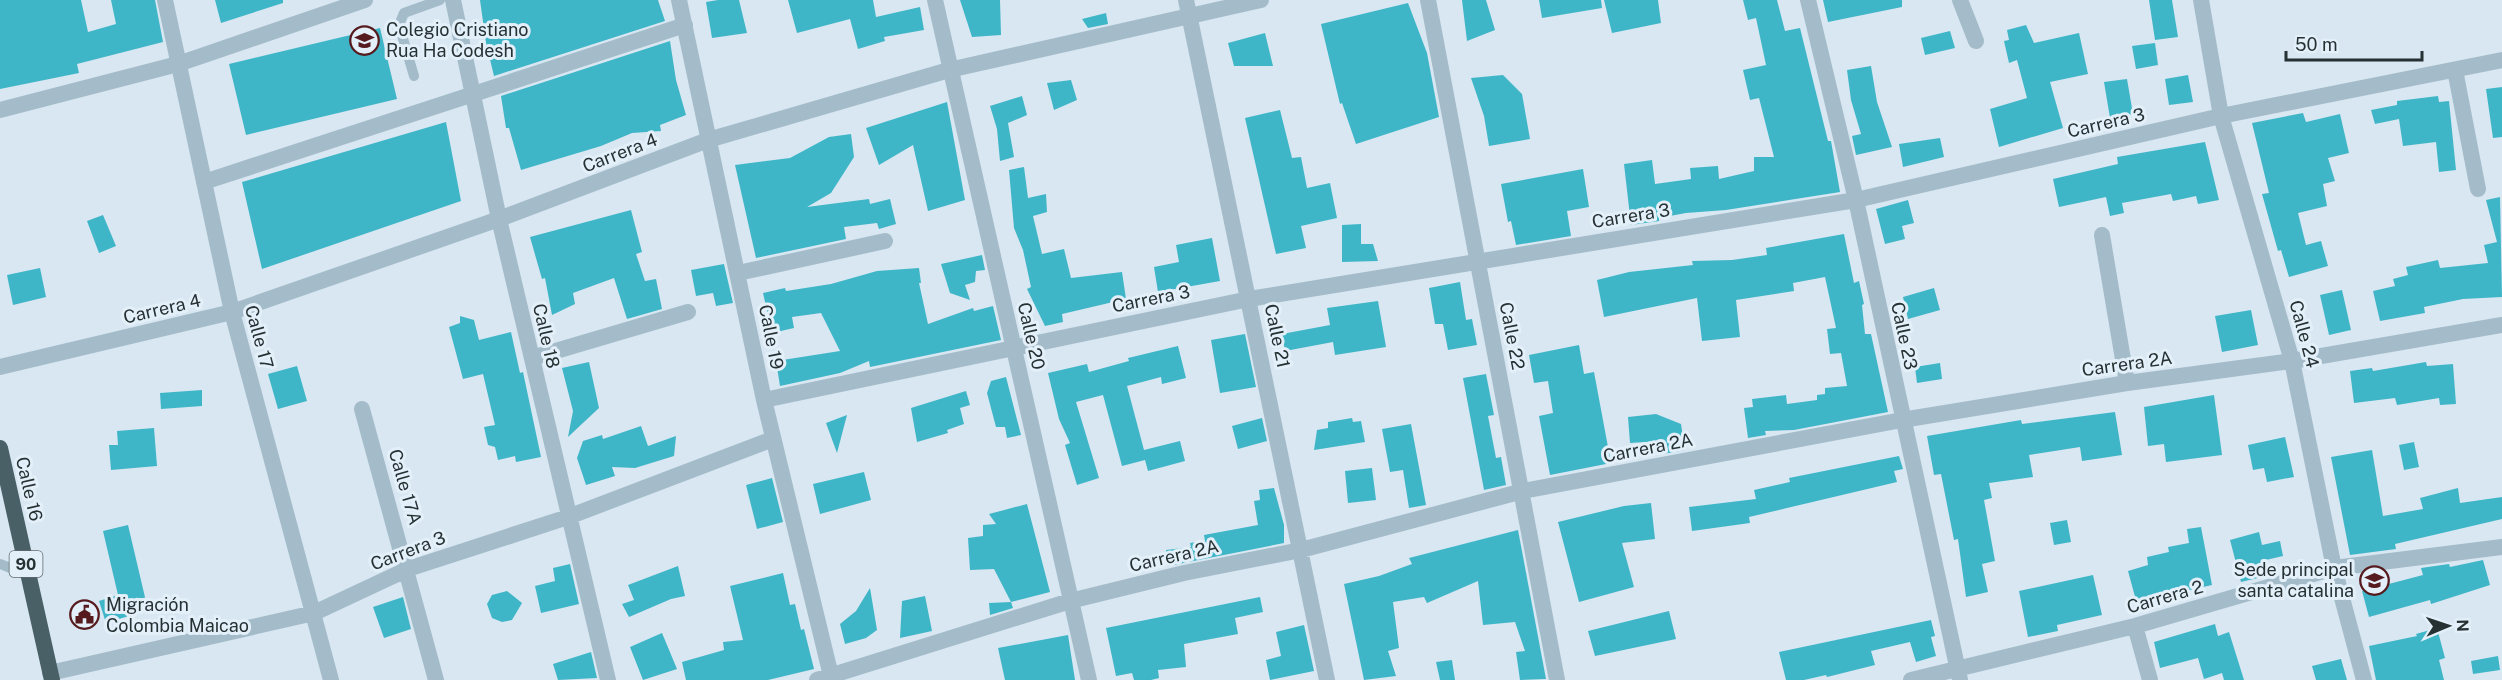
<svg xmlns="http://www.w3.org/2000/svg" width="2502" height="680" viewBox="0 0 2502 680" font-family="'Public Sans',sans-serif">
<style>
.building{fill:#3fb6c8}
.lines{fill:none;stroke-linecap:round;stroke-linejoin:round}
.service{stroke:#a4bcc9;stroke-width:10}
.minor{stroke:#a4bcc9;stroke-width:16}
.trunk{stroke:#496066;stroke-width:16}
.labels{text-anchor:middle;stroke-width:6;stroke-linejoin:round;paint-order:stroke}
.shield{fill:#e4f0f9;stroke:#5f6a6f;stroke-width:1.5}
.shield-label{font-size:16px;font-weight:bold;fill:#263134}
.poi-label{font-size:18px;fill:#263134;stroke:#e4f0f9;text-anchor:start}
.street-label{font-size:18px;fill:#263134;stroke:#e4f0f9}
</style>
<rect width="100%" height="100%" fill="#d8e7f1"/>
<path class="building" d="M0 0H81L88 32 116 24 111 0H155L163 42 77 64 79 73 0 89Z
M215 0H283V3L221 23Z
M480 0H658L665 21 494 76 486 43Z
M718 0H739L747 33 712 38 706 2Z
M788 0H873L876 17 920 7 924 30 884 37 885 41 858 49 850 19 797 33Z
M960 0H1000L1001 35 972 37Z
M1462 0H1486L1495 30 1467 41Z
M1539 0H1601L1602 8 1542 18Z
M1604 0H1658L1661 23 1612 33Z
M1743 0H1777L1785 31 1800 28 1828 141H1831L1840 192 1726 210 1686 213 1659 218V221L1631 225 1624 164 1652 160 1655 184 1691 179 1690 168 1718 166 1719 179 1754 171V157H1774L1759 98 1750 100 1743 70 1766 65 1756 18 1748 20Z
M1823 0H1902V7L1828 22Z
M2149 0H2172L2178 37 2155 40Z
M1408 3 1427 53 1439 117 1356 144 1342 103 1340 104 1321 24Z
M1106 13 1108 24 1088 28 1082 19Z
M2026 25 2034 43 2079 33 2088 74 2050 82 2063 128 1999 147 1990 109 2027 98 2017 60 2009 63 2004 41 2009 40 2007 30Z
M380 28 397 99 246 135 229 64Z
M1950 31 1955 48 1925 55 1921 38Z
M1265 33 1273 66H1234L1228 43Z
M670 41 676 80 686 115 660 125 661 131 632 133 601 146 521 170 509 128H506L501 96Z
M2155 43 2158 65 2136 69 2132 46Z
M1871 66 1877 102 1892 147 1856 155 1852 136 1861 134 1851 100 1847 70Z
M1503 75 1522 94 1530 139 1489 146 1484 116 1471 78Z
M2188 75 2193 102 2169 105 2165 79Z
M2127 79 2133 114 2110 118 2104 82Z
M1071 80 1077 100 1054 110 1047 83Z
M2502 87V137L2493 138 2486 89Z
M1022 96 1027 115 1008 123 1014 157 1000 161 997 129 990 106Z
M2438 96 2439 102 2449 101 2456 170 2439 172 2436 142 2403 146 2399 119 2375 124 2371 110 2397 105V101Z
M947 102 965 200 928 211 913 145 879 165 866 128Z
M1280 110 1292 158 1301 157 1307 188 1330 183 1337 218 1301 226 1306 248 1276 254 1245 118Z
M2303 113 2306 122 2340 114 2349 153 2328 158 2335 181 2323 184 2327 206 2298 213 2306 245 2321 241 2328 266 2289 277 2281 250 2278 251 2262 194 2269 193 2252 123Z
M446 122 461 201 262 269 242 182Z
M851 134 854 157 831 193 807 207 869 199 870 204 890 199 896 224 879 229 877 223 844 227 846 239 756 258 735 165 790 158 829 137Z
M1940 138 1944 157 1903 167 1899 144Z
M2205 142 2219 200 2198 204 2196 196 2173 201 2171 194 2122 203 2124 213 2110 216 2106 197 2059 207 2053 179 2118 164 2117 157Z
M1024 167 1028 198 1046 194 1047 212 1033 216 1042 254 1064 249 1071 278 1122 272 1126 299 1062 314 1063 322 1045 326 1027 289 1031 287 1023 250 1014 228 1009 170Z
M1583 169 1589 207 1567 211 1571 236 1516 245 1511 221 1508 222 1501 184Z
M2500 197 2502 297 2463 299 2424 307 2425 313 2380 321 2373 291 2395 286 2393 279 2408 275 2406 267 2438 260 2440 268 2488 263 2484 245 2497 242 2486 200Z
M1908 200 1914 223 1902 226 1905 239 1885 244 1876 209Z
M631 210 642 252 636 254 645 281 656 279 662 309 627 319 614 278 573 293 575 304 552 315 545 278 542 279 530 237Z
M103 215 116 246 99 253 87 221Z
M1361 224V244H1373L1378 261 1342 262V225Z
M1844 234 1854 283 1859 281 1864 304 1862 305 1865 334H1871L1888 412 1794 430 1765 431 1766 435 1748 438 1744 408 1753 407 1752 399 1786 395 1787 404 1817 400V395L1825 394V388L1847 386 1841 353 1830 354 1827 329 1836 328 1825 277 1793 283 1794 291 1736 300 1740 337 1702 341 1697 298 1604 317 1597 280 1629 272 1693 265 1692 261 1732 260 1767 255 1766 248Z
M1212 238 1220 281 1158 292 1154 267 1179 262 1176 245Z
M982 255 985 270 976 271 975 282 965 285 970 300 950 293 941 264Z
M724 264 733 303 716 306 713 293 696 296 691 270Z
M40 268 46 297 13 305 7 275Z
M919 268 921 283H919L928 324 973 308 974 311 993 306 1001 340 870 367 869 361 840 373 780 386 776 361 840 351 821 313 792 317 794 328 772 333 763 293 785 288 786 291 831 284 877 271Z
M1460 282 1466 320 1472 319 1477 345 1448 350 1443 324H1435L1429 288Z
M1934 288 1940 310 1908 319 1903 297Z
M2342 290 2351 330 2329 335 2320 295Z
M1378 301 1386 347 1335 355 1333 342 1285 351 1282 334 1330 325 1327 308Z
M2251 310 2258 345 2222 352 2215 316Z
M460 316 474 320 479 340 511 332 520 373 523 372 541 457 516 462 515 456 498 460 495 447 488 445 484 427 495 425 483 374 463 379 449 327 460 323Z
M1245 334 1256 387 1220 393 1211 340Z
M1579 345 1584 374 1594 372 1611 463 1550 475 1539 416 1553 413 1548 381 1534 383 1529 355Z
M1178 346 1186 378 1162 384 1161 377 1127 386 1144 450 1180 441 1185 461 1148 471 1145 460 1122 466 1103 395 1076 402 1099 478 1077 485 1065 445 1070 443 1059 419 1048 373 1087 364 1089 372 1129 361 1128 358Z
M589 362 599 408 568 437 573 411 562 368Z
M2426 362 2427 366 2453 364 2456 404 2440 405 2439 398 2397 405 2395 398 2354 403 2350 371 2372 368 2373 371Z
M1940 363 1942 379 1917 383 1915 367Z
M297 366 307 401 278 409 268 374Z
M1486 374 1494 415 1488 416 1496 458 1501 457 1506 485 1484 490 1463 378Z
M1006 377 1021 435 1007 438 1005 427H996L987 393 991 381Z
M202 390V406L161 409 160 393Z
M966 391 970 405 960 408 964 424 947 430 948 433 917 442 911 408Z
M2214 395 2222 455 2166 462 2164 444 2148 446 2144 407Z
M2115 412 2122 455 2082 461 2080 447 2029 455 2033 477 1989 483 1992 498 1984 500 1995 561 1982 564 1988 592 1966 597 1958 539 1954 540 1941 474 1934 475 1927 436 2021 420 2022 424Z
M1656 414 1681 424 1685 450 1663 454 1660 441 1630 443 1628 417Z
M847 415 837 453 826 423Z
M1262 418 1267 441 1238 449 1232 426Z
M1352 418 1353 422 1361 421 1365 442 1314 450 1317 430 1328 428V422Z
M1411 424 1426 505 1409 508 1403 470 1390 472 1382 429Z
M641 426 648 446 676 436 674 456 635 468 612 467 615 476 586 485 577 458 583 441 602 435 603 439Z
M154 428 157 466 111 470 109 445H118L117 431Z
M2285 437 2294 477 2267 482 2264 468 2253 470 2248 445Z
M2414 442 2419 467 2404 470 2399 445Z
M2372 450 2383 516 2423 509 2420 498 2458 488 2460 503 2502 497V519L2395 544 2396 549 2350 555 2331 457Z
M1899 456 1903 469 1894 471 1897 482 1749 517 1750 523 1692 531 1689 507 1756 499 1754 490 1790 482 1789 478Z
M1372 468 1376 500 1348 503 1345 471Z
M864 472 871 500 820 514 813 484Z
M772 478 783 522 757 529 746 485Z
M1274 488 1284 525V543L1168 566 1166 550 1191 547 1190 543 1205 541 1204 535 1258 525 1254 501 1260 500 1259 490Z
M1651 503 1655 539 1622 543 1634 587 1579 602 1558 522 1624 506Z
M1027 504 1050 592 1011 602 994 569 970 570 968 538 983 536V525L996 524 989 514Z
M2067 520 2071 542 2054 545 2050 523Z
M128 525 148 610 106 623 99 601 118 595 103 531Z
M2201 527 2212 585 2154 598 2155 600 2137 604 2128 571 2148 565 2147 557 2169 552 2168 547 2189 543 2187 529Z
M1518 530 1546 679 1520 680 1516 652 1525 651 1515 622 1483 625 1478 581 1427 603 1424 597 1393 602 1399 648 1388 651 1396 676 1364 680 1344 584 1379 576 1412 564 1409 558Z
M2259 532 2262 545 2280 541 2283 556 2266 560 2270 575 2241 582 2230 540Z
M2483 560 2490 585 2431 604 2430 600 2369 617 2362 591 2423 575 2421 568 2449 564 2450 567Z
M570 564 579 604 541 613 535 586 555 581 553 568Z
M678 566 685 596 671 599 629 617 622 604 634 600 628 585Z
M783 573 790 605 795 604 801 630 804 629 814 669 768 680H686L682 662 724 650 723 642 743 640 730 586Z
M2093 575 2102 615 2057 625 2058 631 2028 637 2019 591Z
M870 588 877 630 866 638 845 644 840 624 856 611Z
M507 591 522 603 512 620 502 622 492 618 487 604 492 595Z
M925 596 932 631 900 638 902 601Z
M403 597 411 629 384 638 373 607Z
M1260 597 1263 612 1235 618 1238 634 1184 644 1186 667 1158 670 1159 678 1151 680H1134L1132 673 1116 676 1106 628Z
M1011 602 1013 608 990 615 989 603Z
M1669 611 1676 639 1595 656 1588 631Z
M1931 620 1935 636 1931 637 1936 656 1916 662 1910 642 1871 651 1875 665 1827 677 1826 675 1804 680H1786L1779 652Z
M2215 624 2218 636 2229 632 2244 680H2224L2222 673 2204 679 2198 658 2160 668 2154 642Z
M1304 625 1314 671 1270 680 1266 660 1281 656 1276 632Z
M2437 628 2445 658 2439 660 2444 680H2376L2369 646 2417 636 2416 634Z
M662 633 677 669 643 680 630 647Z
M1068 635 1075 680H1005L998 648Z
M591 652 597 678 558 680 553 664Z
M2498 656 2500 670 2473 674 2471 661Z
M2341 659 2347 680H2316L2312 666Z
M1452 660 1455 680H1440L1436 662Z"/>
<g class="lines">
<path class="service" d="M414 76 399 25 404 13 440 0
M0 564 28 575"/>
<path class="minor" d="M165 0 232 312 331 680
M453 0 499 219 608 680
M679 0 764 400 832 680
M935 0 1089 680
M1186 0 1327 680
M1428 0 1557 680
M1808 0 1856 200 1960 680
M1960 0 1976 41
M2201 0 2221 116 2292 361 2334 568 2364 680
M2455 70 2478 189
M0 110 178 64 365 0
M204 182 685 25
M2102 235 2127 383
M738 273 885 241
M532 358 688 312
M0 367 232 312 499 219 708 140 949 70 1261 0
M764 400 1249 299 1856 200 2221 116 2502 60
M362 409 436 680
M2135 626 2150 680
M50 673 314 613 408 569 568 517 773 439
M817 680 1070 601 1184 573 1301 550 1523 491 1902 420 2127 383 2292 361 2502 325
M1911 680 2135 626 2334 568 2502 547"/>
<path class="trunk" d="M0 448 52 680"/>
</g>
<defs>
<symbol id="school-ring" viewBox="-11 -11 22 22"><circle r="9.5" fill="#e4f0f9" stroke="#561b1e" stroke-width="1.5"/><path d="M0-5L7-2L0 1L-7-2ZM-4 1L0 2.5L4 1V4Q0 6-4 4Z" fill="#561b1e"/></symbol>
<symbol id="civic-ring" viewBox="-11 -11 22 22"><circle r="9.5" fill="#e4f0f9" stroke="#561b1e" stroke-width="1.5"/><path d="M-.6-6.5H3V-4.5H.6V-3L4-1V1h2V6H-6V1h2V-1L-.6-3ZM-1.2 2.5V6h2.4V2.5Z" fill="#561b1e"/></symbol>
</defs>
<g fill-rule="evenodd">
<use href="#school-ring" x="348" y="24" width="33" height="33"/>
<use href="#school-ring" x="2358" y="564" width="33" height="33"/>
<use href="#civic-ring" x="68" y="598" width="33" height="33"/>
</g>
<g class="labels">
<rect class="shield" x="9.5" y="551" width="33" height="26" rx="4.5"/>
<g class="shield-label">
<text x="26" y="570">90</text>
</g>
<g class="poi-label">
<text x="386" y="36">Colegio Cristiano<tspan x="386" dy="21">Rua Ha Codesh</tspan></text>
<text x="2354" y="576" text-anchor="end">Sede principal<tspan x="2354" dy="21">santa catalina</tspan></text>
<text x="106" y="611">Migración<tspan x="106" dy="21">Colombia Maicao</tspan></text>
</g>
<g class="street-label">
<text transform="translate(2106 123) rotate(-13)" y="6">Carrera 3</text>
<text transform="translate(620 153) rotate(-21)" y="6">Carrera 4</text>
<text transform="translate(1631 216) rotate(-9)" y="6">Carrera 3</text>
<text transform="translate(1151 299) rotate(-11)" y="6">Carrera 3</text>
<text transform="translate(162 309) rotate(-13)" y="6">Carrera 4</text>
<text transform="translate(2304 334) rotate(75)" y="6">Calle 24</text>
<text transform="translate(546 336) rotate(77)" y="6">Calle 18</text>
<text transform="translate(1031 336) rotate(77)" y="6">Calle 20</text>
<text transform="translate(1277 336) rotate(78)" y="6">Calle 21</text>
<text transform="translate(1512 336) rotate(79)" y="6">Calle 22</text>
<text transform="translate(1904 336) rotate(78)" y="6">Calle 23</text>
<text transform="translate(259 337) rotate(75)" y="6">Calle 17</text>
<text transform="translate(771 337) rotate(79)" y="6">Calle 19</text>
<text transform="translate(2127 364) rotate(-8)" y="6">Carrera 2A</text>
<text transform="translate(1648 448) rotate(-11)" y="6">Carrera 2A</text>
<text transform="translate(405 487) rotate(74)" y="6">Calle 17A</text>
<text transform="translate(29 489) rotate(77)" y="6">Calle 16</text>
<text transform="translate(408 551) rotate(-21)" y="6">Carrera 3</text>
<text transform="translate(1174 556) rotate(-13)" y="6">Carrera 2A</text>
<text transform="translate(2165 597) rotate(-16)" y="6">Carrera 2</text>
</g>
</g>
<g transform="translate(2448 626) rotate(88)" stroke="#e4f0f9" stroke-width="4.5" paint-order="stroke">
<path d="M0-4.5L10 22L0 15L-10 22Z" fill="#263134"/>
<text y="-9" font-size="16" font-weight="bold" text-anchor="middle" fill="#263134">N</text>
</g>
<path d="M2286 51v9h136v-9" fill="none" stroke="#263134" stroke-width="3"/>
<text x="2295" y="51" font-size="18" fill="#263134" stroke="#e4f0f9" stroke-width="4.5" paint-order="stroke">50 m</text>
</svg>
